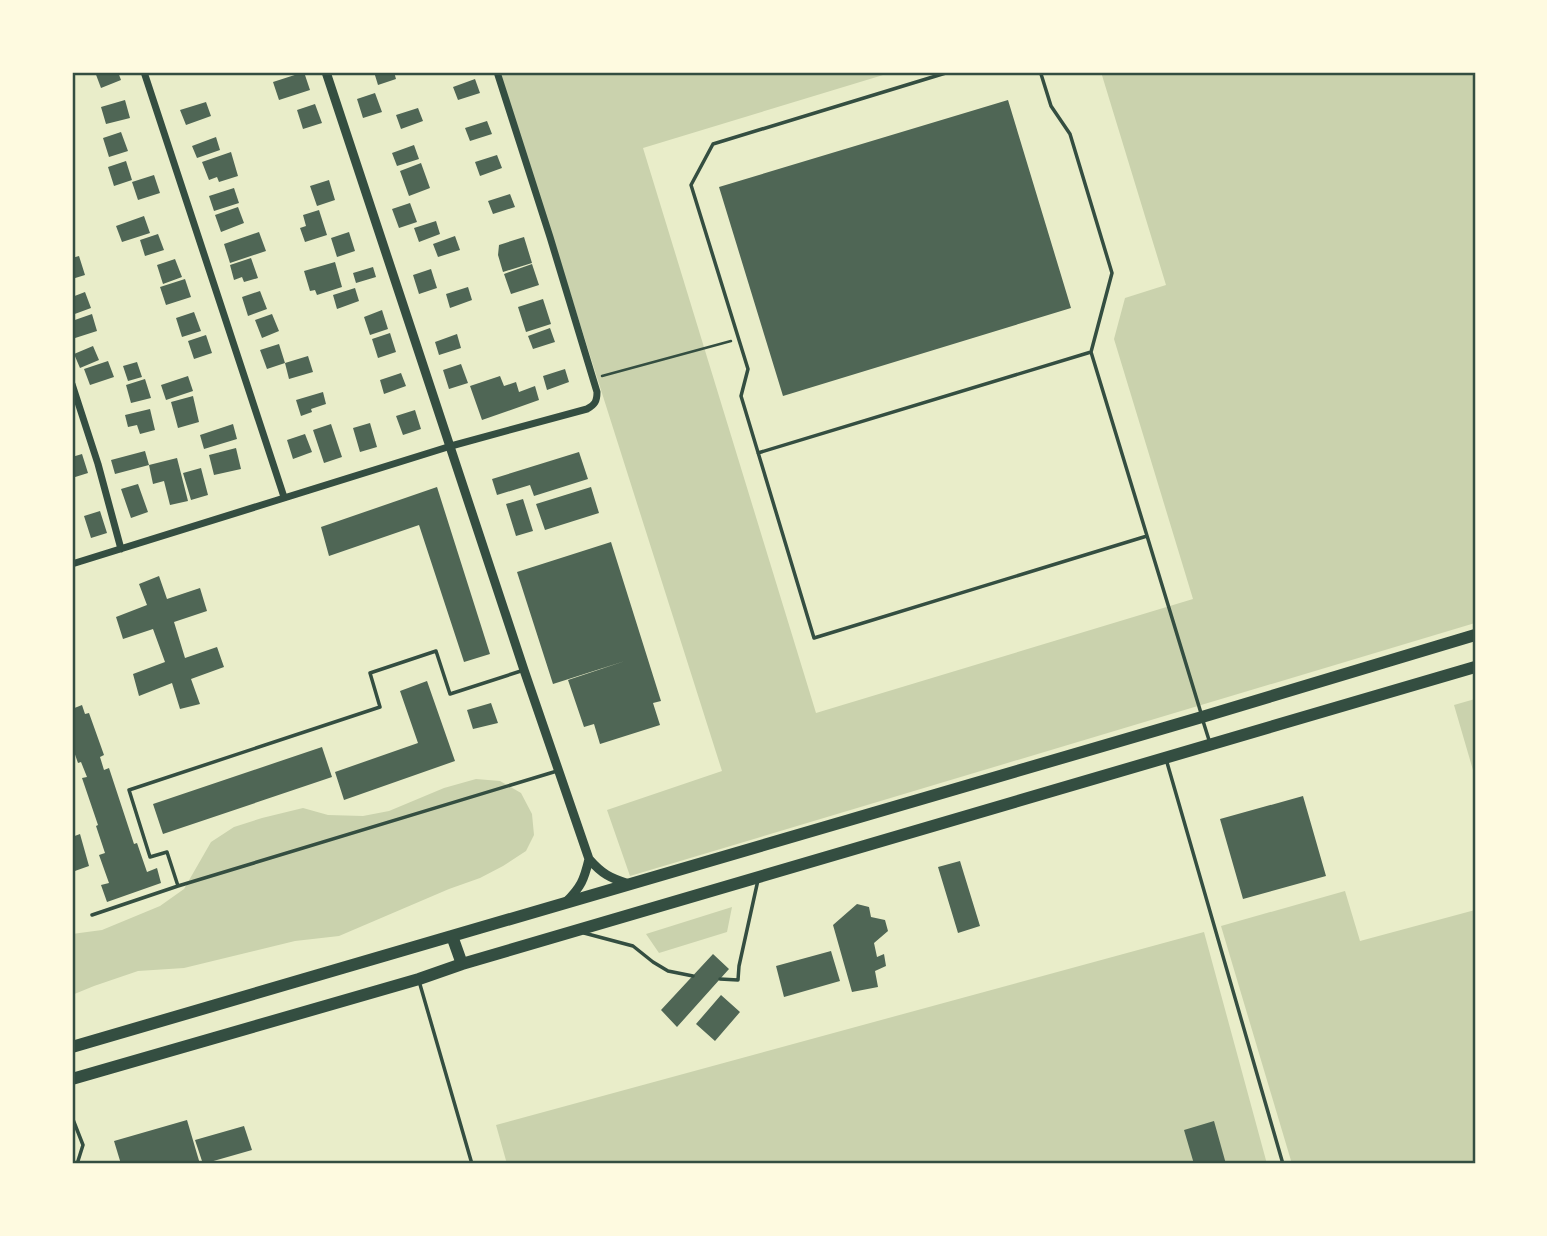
<svg xmlns="http://www.w3.org/2000/svg" width="1547" height="1236" viewBox="0 0 1547 1236" font-family="'Source Sans 3',sans-serif">
<style>
.green{fill:#cad2ad}
.building{fill:#4f6655}
.lines{fill:none;stroke-linecap:round;stroke-linejoin:round}
.path{stroke:#344e41;stroke-width:2.5}
.service{stroke:#344e41;stroke-width:3.5}
.minor{stroke:#344e41;stroke-width:7}
.tertiary{stroke:#344e41;stroke-width:9}
.primary{stroke:#344e41;stroke-width:12}
.neatline{fill:none;stroke:#344e41;stroke-width:2.5}
</style>
<rect width="100%" height="100%" fill="#e9edc9"/>
<path class="green" d="M500 72H893L643 148 816 713 1193 599 1114 339 1125 298 1166 285 1101 72H1475V623L630 876 607 810 722 771Z
M1475 699V777L1454 705Z
M476 779 500 781 521 793 532 814 534 835 526 851 503 866 480 878 449 889 339 936 295 941 184 968 138 971 94 986 72 995V934L102 930 160 906 184 889 211 842 234 827 262 818 303 808 328 815 363 816 389 811 444 788Z
M1345 891 1360 941 1475 910V1164H1292L1221 926Z
M732 907 727 932 659 953 646 934Z
M1204 932 1267 1164H507L496 1125Z"/>
<path class="building" d="M95 72H118L121 80 101 88Z
M304 72 310 90 279 100 273 82Z
M374 72H394L396 79 378 85Z
M475 79 480 93 458 100 453 87Z
M375 93 382 112 363 118 357 99Z
M125 100 130 118 106 124 101 107Z
M1008 100 1071 308 783 396 719 187Z
M206 102 211 116 186 125 180 110Z
M315 104 322 123 303 129 297 110Z
M418 108 423 121 401 129 396 115Z
M487 121 492 134 470 141 465 128Z
M121 132 128 151 109 157 103 138Z
M216 137 220 150 197 158 192 146Z
M414 145 419 159 397 166 392 153Z
M231 152 238 176 219 182 217 177 209 180 202 162Z
M497 155 502 168 480 176 475 162Z
M126 161 132 180 114 186 108 167Z
M421 163 430 188 409 196 400 171Z
M154 175 160 193 138 200 132 182Z
M329 180 335 200 317 206 310 186Z
M234 188 239 203 214 211 209 196Z
M510 194 515 207 493 214 488 201Z
M410 203 417 222 399 228 392 209Z
M238 207 244 223 221 232 215 215Z
M319 210 327 235 305 242 300 228 306 226 303 215Z
M144 216 150 233 122 242 116 226Z
M436 221 440 234 419 242 414 228Z
M259 232 266 251 230 263 224 244Z
M349 232 355 251 337 257 331 238Z
M158 234 164 250 145 256 140 240Z
M455 236 460 250 438 257 433 244Z
M524 237 532 263 503 272 498 255 499 245Z
M79 256 85 275 72 279V258Z
M251 258 258 278 244 282 242 277 234 280 230 265Z
M175 259 182 277 163 284 157 265Z
M335 262 342 287 317 295 315 290 310 291 304 271Z
M532 264 539 285 511 294 504 274Z
M373 267 376 277 356 283 353 273Z
M431 269 437 288 419 294 413 275Z
M185 279 191 297 166 305 160 287Z
M468 287 472 300 450 308 446 294Z
M355 288 359 301 337 309 333 295Z
M260 291 267 309 248 316 242 297Z
M85 292 91 308 72 315V297Z
M543 299 551 324 526 332 518 307Z
M382 310 388 329 370 335 364 317Z
M194 312 201 331 182 337 176 318Z
M92 314 97 331 72 339V321Z
M272 314 279 331 262 338 255 320Z
M550 328 555 342 533 349 528 336Z
M390 333 396 352 378 358 372 339Z
M457 334 461 348 439 355 435 342Z
M206 335 212 353 194 359 188 341Z
M279 344 285 363 267 369 260 350Z
M93 346 99 360 80 368 74 354Z
M308 356 313 372 289 379 285 363Z
M108 361 114 377 90 385 84 369Z
M137 362 142 377 128 381 123 366Z
M461 364 468 383 449 389 443 370Z
M565 369 569 382 547 390 543 376Z
M401 373 406 386 384 394 380 380Z
M188 376 193 391 166 400 161 385Z
M500 376 504 386 516 382 519 392 535 386 539 400 482 420 470 386Z
M145 379 151 398 131 403 126 385Z
M323 392 326 404 311 409 312 412 301 416 296 400Z
M193 396 199 422 178 428 171 402Z
M150 409 155 430 140 434 137 425 128 427 125 415Z
M415 410 421 429 403 435 396 416Z
M370 423 377 447 360 452 353 428Z
M233 424 237 439 204 449 200 435Z
M331 424 342 457 324 463 313 430Z
M305 434 312 452 293 459 287 440Z
M236 448 241 469 214 475 209 455Z
M145 451 149 465 115 474 111 460Z
M579 452 588 479 534 496 530 485 497 495 492 479Z
M82 454 88 473 72 478V457Z
M177 458 188 501 170 505 164 481 153 484 149 465Z
M201 468 208 495 191 500 183 473Z
M138 484 148 512 131 518 121 489Z
M437 487 490 654 464 662 419 525 329 556 321 527Z
M591 487 599 513 545 530 536 504Z
M523 499 533 531 516 536 506 504Z
M100 511 107 533 91 538 84 516Z
M611 542 661 701 653 703 660 725 600 744 594 724 584 727 568 680 625 661 553 684 517 572Z
M159 576 167 599 200 588 207 611 174 622 185 658 217 647 224 667 191 679 200 704 180 709 172 683 139 696 133 674 165 662 153 629 123 639 116 617 147 605 139 584Z
M427 681 455 761 344 800 335 772 418 743 400 691Z
M491 703 498 723 473 729 467 710Z
M82 705 85 714 89 713 104 755 100 757 104 770 109 768 134 844 137 843 147 872 157 868 161 883 107 902 101 885 109 883 99 855 105 853 96 826 98 825 82 778 87 777 81 762 78 763 72 746V709Z
M322 747 332 777 163 834 153 804Z
M1303 796 1326 876 1243 899 1220 819Z
M80 834 89 866 72 872V837Z
M960 861 980 926 958 933 938 867Z
M857 904 869 907 871 917 885 920 888 931 874 943 877 957 884 954 886 966 875 971 878 987 852 992 833 925Z
M831 951 840 981 784 997 776 966Z
M713 954 729 969 677 1027 661 1010Z
M721 995 740 1012 715 1041 696 1024Z
M187 1120 200 1164H121L114 1141Z
M1214 1121 1226 1164H1194L1184 1130Z
M244 1126 252 1150 203 1164 195 1140Z"/>
<g class="lines">
<path class="path" d="M602 376 731 341"/>
<path class="service" d="M949 72 713 144 691 185 748 369 741 396 814 638 1147 536
M1037 72 1041 74 1051 106 1070 134 1112 273 1091 352 1201 713
M758 453 1091 352
M1203 721 1209 740
M1166 759 1283 1164
M178 886 167 852 150 857 129 790 380 707 370 673 436 651 450 694 524 670
M92 915 178 886 557 771
M584 933 633 946 653 962 668 971 693 976
M720 979 738 980 739 966 758 880
M419 981 472 1164
M72 1117 83 1145 77 1164"/>
<path class="minor" d="M144 72 284 497
M72 384 98 464 121 549
M72 564 451 446 587 409C595 405 597 401 597 392L550 237 497 72"/>
<path class="tertiary" d="M326 72 524 670 589 859C602 874 610 878 629 884
M566 902C581 887 584 880 589 859"/>
<path class="primary" d="M452 936 462 964
M72 1047 1202 717 1475 635
M72 1079 419 979 462 964 1475 667"/>
</g>
<rect width="1547" height="1236" fill="none" stroke="#fefae0" stroke-width="147"/>
<rect x="74" y="74" width="1400" height="1088" class="neatline"/>
</svg>
